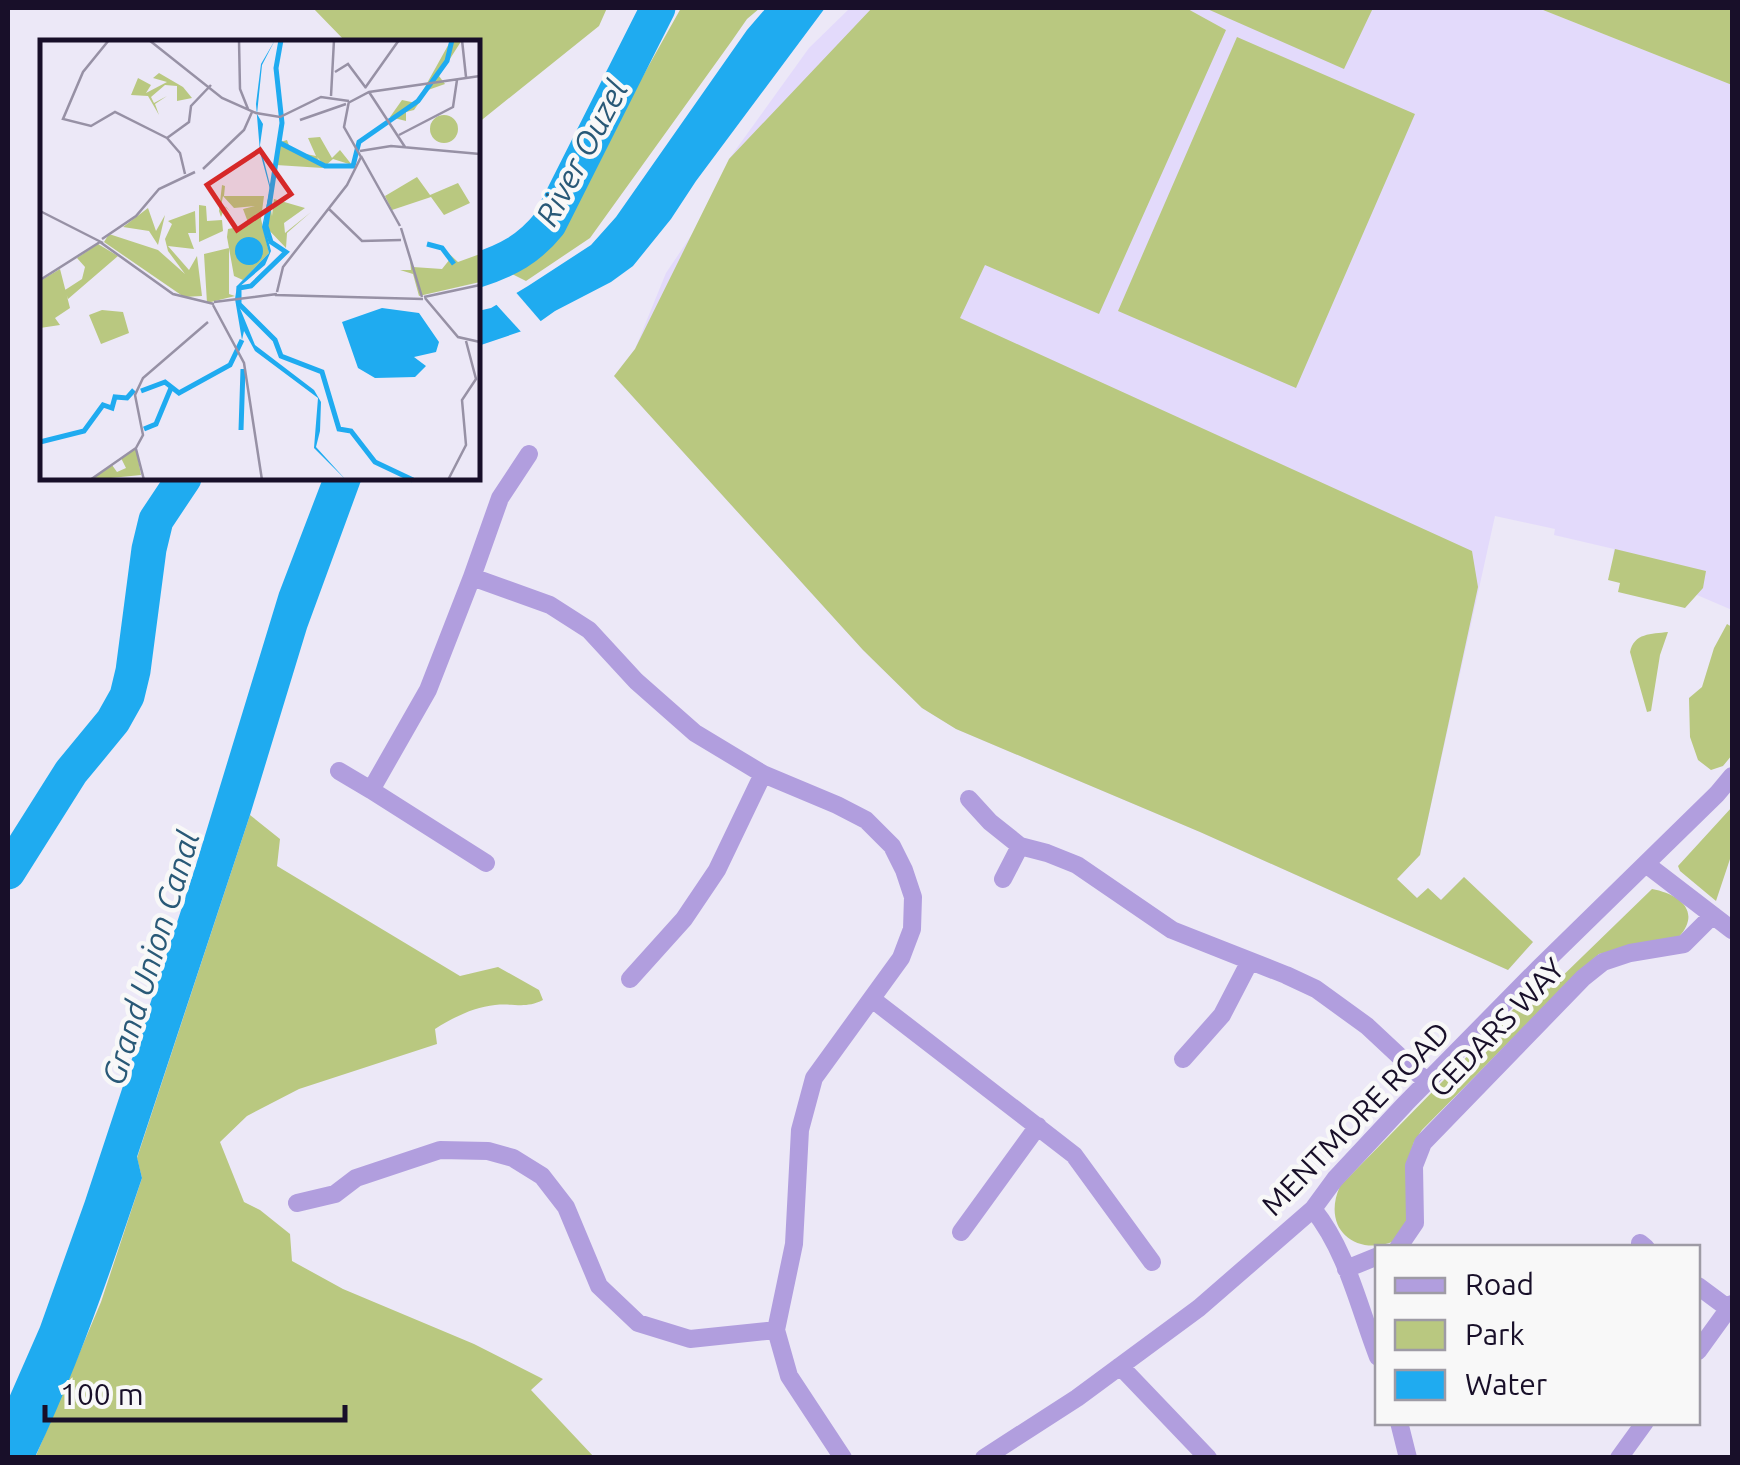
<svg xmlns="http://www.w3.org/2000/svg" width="1740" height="1465" viewBox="0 0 1740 1465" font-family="Ubuntu,sans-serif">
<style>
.built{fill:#e3dafb}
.green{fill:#b9c880}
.water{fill:#1fabf0}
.pier{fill:#ece8f7}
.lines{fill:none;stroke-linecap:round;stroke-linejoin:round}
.river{stroke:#1fabf0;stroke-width:35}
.minor{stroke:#b19ede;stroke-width:18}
.labels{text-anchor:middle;stroke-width:9;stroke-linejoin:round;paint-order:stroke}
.street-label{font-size:30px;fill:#180f29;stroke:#f8f8f8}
.water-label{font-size:32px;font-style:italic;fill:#295977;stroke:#f8f8f8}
.inset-river{fill:none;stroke:#1fabf0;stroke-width:5}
.inset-road{fill:none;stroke:#9791a5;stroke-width:2.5}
.view{fill:#d62828;fill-opacity:0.15;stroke:#d62828;stroke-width:5}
.inset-edge{fill:none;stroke:#180f29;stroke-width:5}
</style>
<rect width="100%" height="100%" fill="#ece8f7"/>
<path class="built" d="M850 8H1538L1732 85V610L1613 559 1614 549 1554 535 1555 529 1495 516 1420 855 1397 879 1417 898 1428 888 1441 900 1464 877 1533 942 1508 970 1200 832 956 729 922 708 863 650 614 376 635 349 666 273 725 185 729 159 809 48Z"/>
<path class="green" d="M313 8H607L599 26 478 123V42H346Z
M681 8H760L747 19 731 42 590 238 526 281 510 273 565 224 611 133Z
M872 8H1186L1226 30 1099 314 985 265 960 318 1472 551 1478 587 1420 855 1397 879 1417 898 1428 888 1441 900 1464 877 1533 942 1508 970 1200 832 956 729 922 708 863 650 614 376 635 349 729 159Z
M1205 8H1373L1344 69Z
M1538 8H1732V85Z
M1237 37 1415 114 1296 388 1118 311Z
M1615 549 1706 571 1703 588 1685 608 1618 592 1620 583 1608 580Z
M1727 624 1732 627V755L1723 766 1711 770 1698 760 1690 737 1689 698 1702 687 1714 648Z
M1668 632 1660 655 1651 711 1647 712 1630 652C1634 633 1651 634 1668 632Z
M1732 807V853L1716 901 1680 871 1678 866Z
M250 815 280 839 277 866 460 976 498 967 539 990 543 1000C525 1009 515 1003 495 1005 474 1007 452 1018 435 1029L437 1044 299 1089 247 1116 220 1142 244 1202 260 1210 290 1234 292 1261 343 1289 474 1344 543 1379 531 1390 594 1457 35 1458 101 1302 142 1178 137 1158Z
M1652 889C1679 894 1702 911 1679 937L1599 954 1576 974 1422 1130 1414 1142 1406 1166 1409 1215 1401 1238C1359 1260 1320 1231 1340 1186L1540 982 1549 989Z"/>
<path class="water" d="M766 8H825L696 181 671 219 633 266 611 282 555 311 531 328 478 346V311L491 308 528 286 591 245 616 217 747 30Z
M323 478H362L307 628 250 815 137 1157 142 1178C110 1273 78 1367 35 1457H8V1400L40 1327 85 1201 196 865 279 593Z"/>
<path class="pier" d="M513 289 544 325 533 332 524 335 493 301Z"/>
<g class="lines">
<path class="river" d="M478 270C508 260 529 249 549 224L658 8
M8 872 71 772 113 721 127 696 133 671 149 549 156 520 184 478"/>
<path class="minor" d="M472 577 500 498 529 454
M339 771 371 790
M969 799 990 822 1020 846 1047 853 1077 865 1172 930 1286 975 1316 989 1367 1026 1427 1082
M486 863 371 790 428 690 472 577 550 605 589 630 636 681 695 733 763 774 837 805 866 820 892 846 904 870 913 897 912 929 901 958 814 1078 800 1130 794 1244 776 1330 789 1376 843 1458
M1646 864 1732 930
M1003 879 1020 846
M630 979 684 919 717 870 763 774
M872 999 1074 1155 1152 1262
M1183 1059 1222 1015 1250 961
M297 1203 335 1194 356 1178 440 1150 488 1151 513 1158 542 1176 566 1207 599 1286 638 1323 690 1339 776 1330
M1313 1209C1347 1251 1359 1308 1378 1357
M961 1232 1038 1126
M1640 1243 1646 1248
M1398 1248 1415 1223 1414 1166 1423 1143 1583 978 1603 962 1630 953 1684 944 1713 915
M1346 1269 1378 1256
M1698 1286 1729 1309
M1698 1351 1732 1304
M1120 1366 1208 1458
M1399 1422 1408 1458
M984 1458 1077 1398 1199 1308 1313 1209 1335 1179 1406 1103 1539 968 1717 794 1732 776
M1619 1458 1645 1422"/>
</g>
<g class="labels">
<g class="street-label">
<text transform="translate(1497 1028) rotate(-46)" y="10">CEDARS WAY</text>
<text transform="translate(1356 1119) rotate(-46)" y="10">MENTMORE ROAD</text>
</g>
<g class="water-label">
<text transform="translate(582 153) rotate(-62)" y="11">River Ouzel</text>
<text transform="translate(151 958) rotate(-73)" y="11">Grand Union Canal</text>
</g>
</g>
<g transform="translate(40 40)">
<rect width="440" height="440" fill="#ece8f7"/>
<path d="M411 0H422L399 36 405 44 388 50 374 70 366 72V81L350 77 362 60 376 63ZM119 33 143 47 152 58 137 61V46L125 45 111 57 114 63 127 56 115 64 119 75 108 56 91 55 98 38 111 45 106 53 127 42 113 38ZM390 89a14 14 0 1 1 28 0a14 14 0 1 1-28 0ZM280 97 292 118 300 110 312 125 293 119 285 126 277 117 283 128 236 125 237 103 247 100 251 111 276 116 268 98ZM377 137 390 155 418 143 430 163 404 175 391 157 352 170 345 156ZM182 145 185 146 184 156H224L221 179 229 213 203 240 194 236 187 197 188 189 209 185 203 169 215 166 194 168 183 156 181 166 186 167 190 171 185 167 181 177 179 171ZM229 157 232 176 234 159 265 168 244 183 245 193 271 172 247 193 246 208 225 186ZM159 165 166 166 167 181 182 180 183 191 159 202ZM108 168 116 191 125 175 118 205 109 191 83 187ZM155 171 156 193H148L154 209 128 206 149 230 157 216 162 256 144 257 64 202 69 194 118 210 145 234 128 211 125 199 132 184 128 181ZM58 204 78 216 28 259 25 250 42 239 45 227 37 218ZM395 204 403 208 418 222 440 214V242L379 256 373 234 360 230H371L370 219 373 227 402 229 410 219ZM189 208V254L195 256 167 263 164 214ZM20 229 30 268 15 278 20 285 0 288V241ZM62 270 83 272 89 293 61 304 49 275ZM96 408 101 435 51 440 72 425 77 432 86 428 81 418Z" fill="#b9c880"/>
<path d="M235 0 222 25 217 74 223 84 220 105 231 149 224 184 231 211 225 225 198 248 197 261 215 305 274 350 281 362 280 391 276 407 306 440 274 408 278 358 215 311 204 291 202 300 195 259 197 246 229 213 222 187 230 149 220 112 216 64 221 24ZM195 211a14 14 0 1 1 28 0a14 14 0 1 1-28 0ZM342 268 379 273 399 302 396 312 374 317 386 326 375 337 335 338 318 328 302 282Z" fill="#1fabf0"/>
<path class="inset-river" d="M241 0 236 28 242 83 226 186 231 202 246 212 211 246 199 248V264L235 300 241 316 282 332 299 389 311 391 335 422 373 440M238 102 285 126H313L319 102 378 61 407 21 412 0M387 204 402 208 414 224M101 351 125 342 139 353 190 325 202 300M104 389 116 384 131 348M201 390 203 329M0 402 44 391 63 365 72 368 75 357 87 358 94 350"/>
<path class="inset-road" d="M69 0 43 32 23 79 51 86 75 72 127 98M109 0 182 58 216 73 240 77 281 57 309 61M199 0 200 49 208 69M422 0 426 37M295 32 308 24 326 48M325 48 359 0M329 52 365 107M291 56 294 0M308 63 329 52 440 36M260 80 306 64M359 95 413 67 417 40M127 98 149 82 151 66 171 45M127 98 140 113 145 134M320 111 351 106 440 114M321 116 360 186M163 129 204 90 212 72M289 169 322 201 361 200M0 171 63 203M361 188 382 257M62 199 96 176 119 149 155 132M0 240 60 202 133 254 174 264M237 252 243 227 307 145 321 117 304 87 309 61M235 255 383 259M384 257 440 245M385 258 418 297 440 302M174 262 237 254M173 265 204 323 222 440M96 409 104 440M50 440 96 408 103 395 95 355 103 338 168 282M408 440 426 405 422 360 436 339 426 301"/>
<path class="view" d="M220 110 251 154 197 190 167 145Z"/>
<rect width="440" height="440" class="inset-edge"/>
</g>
<rect width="1740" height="1465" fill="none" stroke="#180f29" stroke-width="20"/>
<rect x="1375" y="1245" width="325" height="180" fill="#f8f8f8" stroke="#9e9ba5" stroke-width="2.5"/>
<rect x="1395" y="1278" width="50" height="15" fill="#b19ede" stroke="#9e9ba5" stroke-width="2.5"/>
<text x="1465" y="1295" font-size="30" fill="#180f29">Road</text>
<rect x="1395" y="1320" width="50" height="30" fill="#b9c880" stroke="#9e9ba5" stroke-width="2.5"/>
<text x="1465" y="1345" font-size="30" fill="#180f29">Park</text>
<rect x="1395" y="1370" width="50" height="30" fill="#1fabf0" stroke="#9e9ba5" stroke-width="2.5"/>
<text x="1465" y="1395" font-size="30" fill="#180f29">Water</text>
<path d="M45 1405v15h300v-15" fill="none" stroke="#180f29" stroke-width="5"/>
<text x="60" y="1405" font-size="30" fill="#180f29" stroke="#f8f8f8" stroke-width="8" paint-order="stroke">100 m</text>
</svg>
